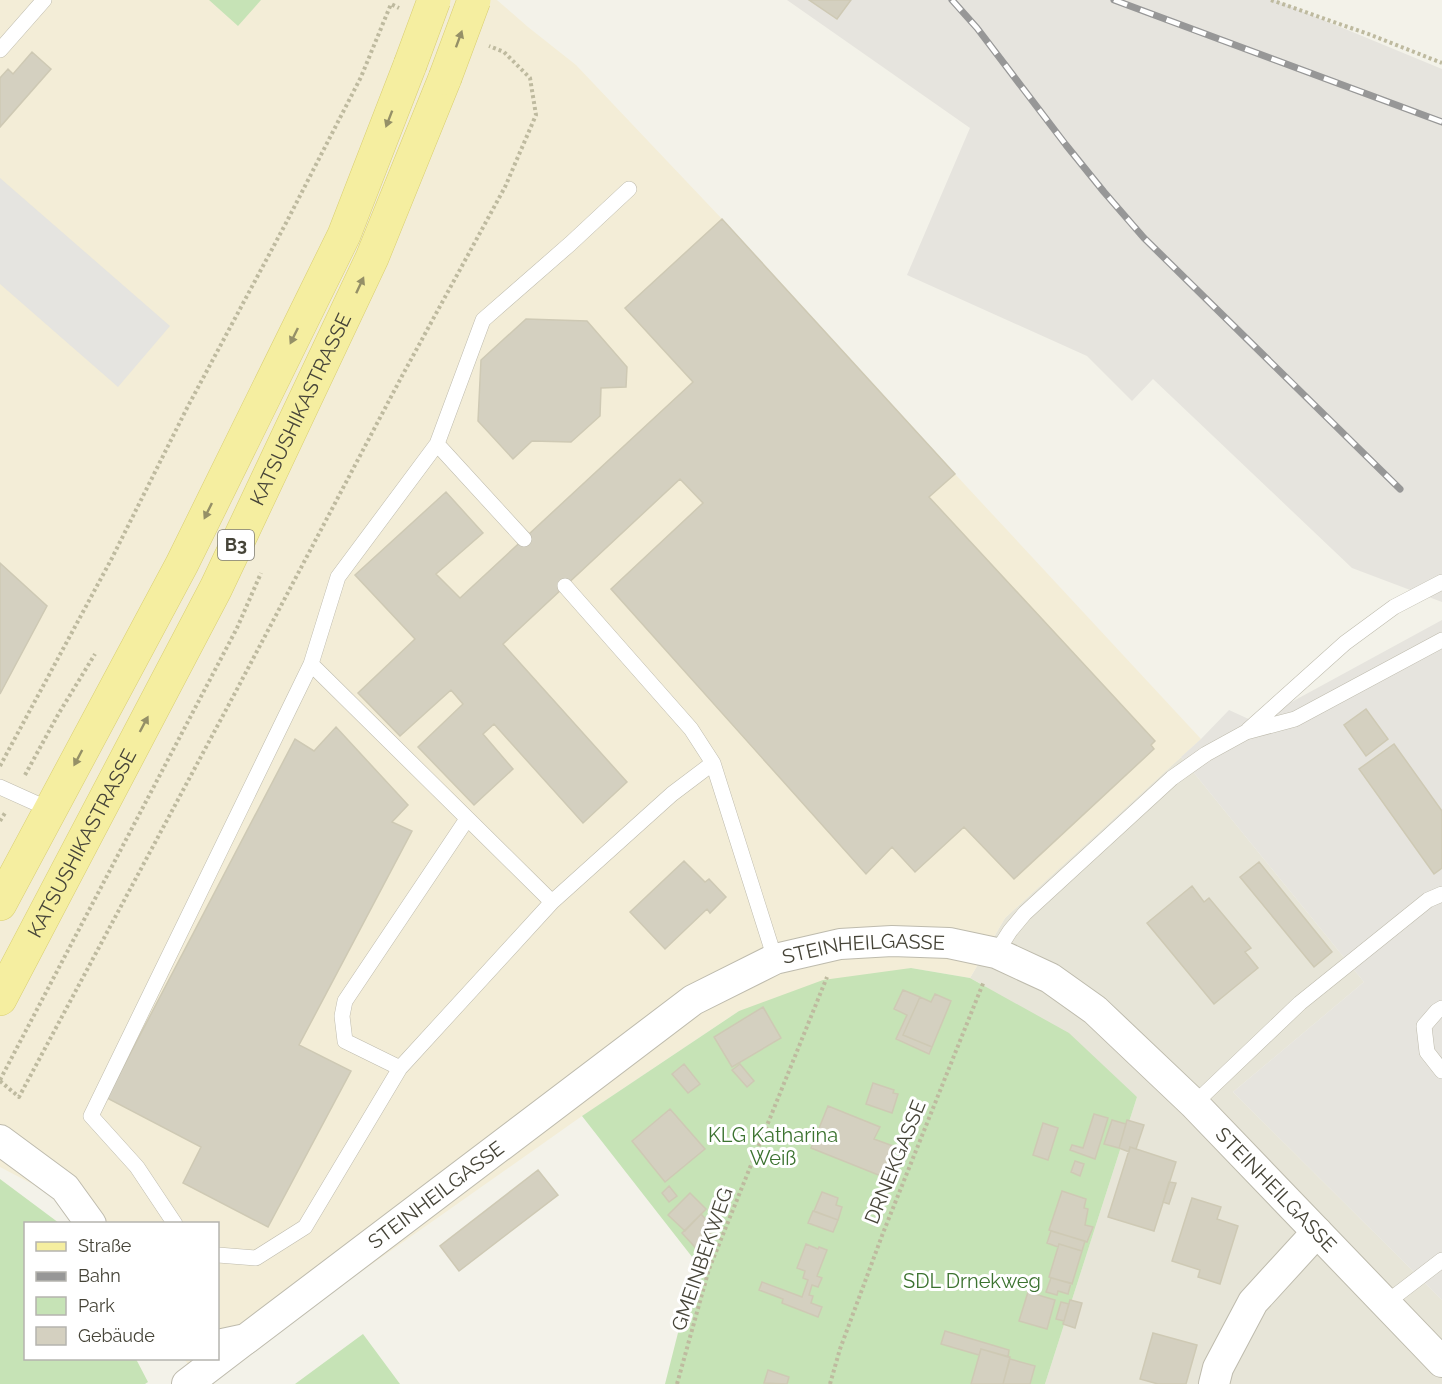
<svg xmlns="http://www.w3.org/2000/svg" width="1442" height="1384" viewBox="0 0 1442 1384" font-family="Raleway,sans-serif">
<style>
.residential{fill:#e7e5d8}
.commercial{fill:#f3edd7}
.industrial{fill:#e6e4de}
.green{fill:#c6e3b6}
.parking{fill:#e5e4e0}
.building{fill:#d4d0c0;stroke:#cec9b4;stroke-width:1.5}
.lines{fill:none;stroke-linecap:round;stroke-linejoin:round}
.lane-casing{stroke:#bebbad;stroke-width:16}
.street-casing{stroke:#bebbad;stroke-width:32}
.primary-casing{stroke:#d9cf71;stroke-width:34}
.path{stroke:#beba9f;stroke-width:4;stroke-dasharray:3 3;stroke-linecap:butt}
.lane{stroke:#fff;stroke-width:15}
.street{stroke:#fff;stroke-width:30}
.primary{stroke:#f5eea0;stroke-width:33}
.rail-casing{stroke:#979797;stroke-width:7}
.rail{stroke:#fff;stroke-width:4.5;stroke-dasharray:14;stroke-linecap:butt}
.primary-bridge-casing{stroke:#d9cf71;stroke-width:34;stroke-linecap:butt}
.primary-bridge{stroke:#f5eea0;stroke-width:33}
.oneway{fill:#959067}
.labels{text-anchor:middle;stroke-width:6;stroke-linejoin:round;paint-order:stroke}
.shield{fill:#fff;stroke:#7e7c74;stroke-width:1.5}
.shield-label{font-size:18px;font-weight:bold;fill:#464438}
.street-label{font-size:20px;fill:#464438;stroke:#fff}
.park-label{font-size:20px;fill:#3c7330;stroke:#fff}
</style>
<rect width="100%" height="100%" fill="#f3f2e9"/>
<path class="residential" d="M1181 757 1364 982 1233 1092 1442 1300V1384H1045L1137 1097 983 985 970 978 1005 918Z"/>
<path class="commercial" d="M0 0H497L528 27 576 65 722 219 955 474 1201 739 1005 918 970 978 911 968 739 1011 582 1116 203 1383 184 1359 218 1358V1224L78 1223 59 1198 0 1167Z"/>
<path class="industrial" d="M787 0H1275L1442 69V602L1352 568 1153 379 1132 401 1087 356 907 275 970 128Z
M1442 620V1300L1233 1092 1364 982 1181 757 1201 739 1229 710 1255 722Z"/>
<path class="green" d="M209 0H261L238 26Z
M911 968 970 978 1069 1033 1137 1097 1045 1384H665L696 1262 582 1116 739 1011 823 980Z
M0 1179 59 1223 26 1224V1358L136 1359 148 1382 145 1384H0Z
M363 1334 400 1384H295Z"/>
<path class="parking" d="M0 178 170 326 118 387 0 284Z"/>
<path class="building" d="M809 0H851L837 19Z
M32 52 51 69 0 127V78L8 69 13 74Z
M722 219 955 474 929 497 1155 741 1151 745 1154 749 1014 879 964 827 915 872 892 847 866 874 611 589 703 503 680 479 503 644 627 782 583 823 494 724 483 734 513 769 474 805 418 747 463 704 451 690 400 736 358 693 415 639 355 575 446 492 483 533 436 574 460 598 693 382 625 308Z
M526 319 587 321 627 367 626 387 601 388 600 416 571 442 532 441 513 459 478 421 481 360Z
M0 563 47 606 0 694Z
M1366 709 1388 739 1366 756 1344 725Z
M336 727 408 805 392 822 412 831 299 1045 351 1071 268 1227 183 1183 201 1147 107 1098 295 739 314 751Z
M1394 744 1442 811V868L1434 874 1359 769Z
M684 861 705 882 709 879 726 897 710 913 707 909 665 949 630 912Z
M1259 862 1332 952 1314 967 1240 877Z
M1192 886 1204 902 1209 898 1251 948 1245 952 1258 968 1214 1004 1147 923Z
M903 990 920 997 903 1035 932 1047 929 1054 896 1039 907 1015 894 1009Z
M935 994 951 1001 932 1047 903 1035 920 997 931 1002Z
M763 1007 781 1038 732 1067 714 1037Z
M684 1064 700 1084 688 1093 672 1074Z
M740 1064 754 1081 747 1087 732 1070Z
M873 1083 894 1090 893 1093 898 1094 892 1113 866 1104Z
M828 1106 880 1127 874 1139 893 1146 881 1176 811 1148Z
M670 1109 705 1149 665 1182 632 1141Z
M1094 1114 1108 1118 1095 1159 1070 1150 1072 1145 1083 1148Z
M1112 1120 1126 1124 1119 1148 1104 1144Z
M1127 1120 1144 1125 1136 1149 1130 1147 1129 1152 1119 1148Z
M1043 1123 1058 1128 1048 1160 1033 1155Z
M1130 1147 1176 1162 1154 1231 1108 1217Z
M1075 1161 1084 1164 1080 1176 1071 1172Z
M538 1170 558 1195 459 1271 440 1246Z
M1169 1182 1176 1183 1169 1204 1163 1202Z
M669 1186 677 1196 669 1202 662 1193Z
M1062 1191 1086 1199 1084 1208 1088 1209 1085 1225 1093 1227 1087 1242 1049 1230Z
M822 1192 838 1198 836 1205 842 1207 838 1220 814 1211Z
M690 1193 706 1209 685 1231 668 1215Z
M1192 1198 1221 1207 1217 1219 1238 1226 1220 1284 1198 1277 1200 1270 1172 1261Z
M813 1211 838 1220 833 1232 808 1223Z
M701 1214 715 1229 704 1240 710 1245 705 1258 682 1233Z
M1051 1231 1085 1241 1082 1251 1059 1244 1058 1247 1047 1243Z
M806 1244 818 1249 819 1247 827 1250 817 1276 822 1278 818 1287 812 1285 809 1295 813 1296 811 1303 822 1307 818 1317 782 1303 783 1299 759 1290 762 1282 802 1297 808 1280 803 1278 805 1271 797 1268Z
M1059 1244 1082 1251 1072 1284 1049 1277Z
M1051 1278 1071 1283 1068 1294 1058 1291 1057 1295 1046 1292Z
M1028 1292 1055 1300 1047 1329 1019 1321Z
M1070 1300 1082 1303 1075 1328 1063 1324Z
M1061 1302 1069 1304 1064 1321 1056 1319Z
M945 1331 1009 1350 1008 1357 981 1349 979 1355 941 1344Z
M1153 1333 1197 1345 1186 1384H1158L1140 1379Z
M981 1349 1010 1357 1003 1384H971Z
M1010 1359 1035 1366 1030 1384H1003Z
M768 1370 789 1377 787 1384 764 1383Z"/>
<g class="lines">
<defs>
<path id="lane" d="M0 50 44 0
M629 189 570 244 483 320 437 444 338 577 311 664 552 902 672 794 713 763
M437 444 524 539
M565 586 691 729 713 763 775 959
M1248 730 1345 643 1394 607 1442 582
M0 787 51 810
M996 953 1010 931 1025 913 1172 778 1206 754 1246 732 1295 719 1442 640
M1442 1008 1437 1011 1424 1026 1427 1052 1442 1071
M400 1068 345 1041 342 1016 345 1001 467 819
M1194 1104 1300 1003 1428 900 1442 894
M175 1224 137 1167 91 1116 311 664
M218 1255 256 1258 305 1227 400 1068 552 902
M1386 1303 1442 1260"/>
<g id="street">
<path d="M0 1140 65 1188 91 1224"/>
<path id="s1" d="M218 1345 246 1339 693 1000 775 959 840 944 892 941 949 943 996 953 1050 978 1095 1010 1194 1104 1442 1362"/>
<path d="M187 1384 243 1341"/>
<path d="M1214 1384 1218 1368 1253 1302 1317 1232"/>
</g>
<g id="primary">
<path d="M0 904 182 564 344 235 410 65"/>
<path id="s2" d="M0 999 216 588 372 258 445 78"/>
</g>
</defs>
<use href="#lane" class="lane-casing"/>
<use href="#street" class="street-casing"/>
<use href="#primary" class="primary-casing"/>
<path class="path" d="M1271 0 1371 35 1442 63
M0 766 112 558 187 408 286 223 361 77 391 4 399 8
M25 775 59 713 95 654
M0 821 5 813
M0 1080 237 628 261 573
M0 1081 19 1097 235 693 402 376 505 187 536 115 530 78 504 52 489 46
M677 1384 709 1269 827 977
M830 1384 840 1349 883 1233 984 981"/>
<use href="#lane" class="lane"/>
<use href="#street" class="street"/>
<use href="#primary" class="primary"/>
<defs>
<path id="rail" d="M952 0 977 28 1066 145 1104 192 1144 238 1400 489
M1114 0 1442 122"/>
</defs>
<use href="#rail" class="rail-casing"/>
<use href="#rail" class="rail"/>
<defs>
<path id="primary-bridge" d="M410 65 434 0
M445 78 474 0"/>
</defs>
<use href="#primary-bridge" class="primary-bridge-casing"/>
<use href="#primary-bridge" class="primary-bridge"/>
</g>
<defs><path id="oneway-solid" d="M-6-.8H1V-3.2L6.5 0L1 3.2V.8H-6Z" transform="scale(1.5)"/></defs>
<g class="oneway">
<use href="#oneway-solid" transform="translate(459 39) rotate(-70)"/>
<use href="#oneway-solid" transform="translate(389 119) rotate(111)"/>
<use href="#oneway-solid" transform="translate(360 285) rotate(-65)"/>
<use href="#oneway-solid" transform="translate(294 336) rotate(116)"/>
<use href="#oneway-solid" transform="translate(208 511) rotate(116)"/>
<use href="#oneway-solid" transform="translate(144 724) rotate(-62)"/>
<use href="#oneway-solid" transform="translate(78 758) rotate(118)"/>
</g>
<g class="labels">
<rect class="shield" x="218" y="530" width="36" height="30" rx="4.5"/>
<g class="shield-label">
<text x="236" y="551">B3</text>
</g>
<g class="street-label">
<text dy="7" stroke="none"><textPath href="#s2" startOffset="662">KATSUSHIKASTRASSE</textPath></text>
<text dy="7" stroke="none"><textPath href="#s2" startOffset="176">KATSUSHIKASTRASSE</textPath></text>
<text dy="7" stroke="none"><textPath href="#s1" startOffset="771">STEINHEILGASSE</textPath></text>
<text transform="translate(895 1162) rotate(-68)" y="7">DRNEKGASSE</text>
<text dy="7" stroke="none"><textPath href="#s1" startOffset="1275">STEINHEILGASSE</textPath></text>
<text dy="7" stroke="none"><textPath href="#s1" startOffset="267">STEINHEILGASSE</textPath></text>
<text transform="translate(702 1259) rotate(-71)" y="7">GMEINBEKWEG</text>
</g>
<g class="park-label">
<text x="773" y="1142">KLG Katharina<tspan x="773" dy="23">Weiß</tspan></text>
<text x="972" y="1288">SDL Drnekweg</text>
</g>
</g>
<rect x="24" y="1222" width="195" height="138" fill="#ffffff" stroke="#b5b4af" stroke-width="1.5"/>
<rect x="36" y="1242" width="30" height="9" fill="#f5eea0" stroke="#b5b4af" stroke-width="1.5"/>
<text x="78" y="1252" font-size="18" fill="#464438">Straße</text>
<rect x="36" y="1272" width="30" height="9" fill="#979797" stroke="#b5b4af" stroke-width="1.5"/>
<text x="78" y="1282" font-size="18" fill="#464438">Bahn</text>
<rect x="36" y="1297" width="30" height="18" fill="#c6e3b6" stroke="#b5b4af" stroke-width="1.5"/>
<text x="78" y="1312" font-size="18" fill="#464438">Park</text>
<rect x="36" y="1327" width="30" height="18" fill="#d4d0c0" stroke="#b5b4af" stroke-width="1.5"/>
<text x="78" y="1342" font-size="18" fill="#464438">Gebäude</text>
</svg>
